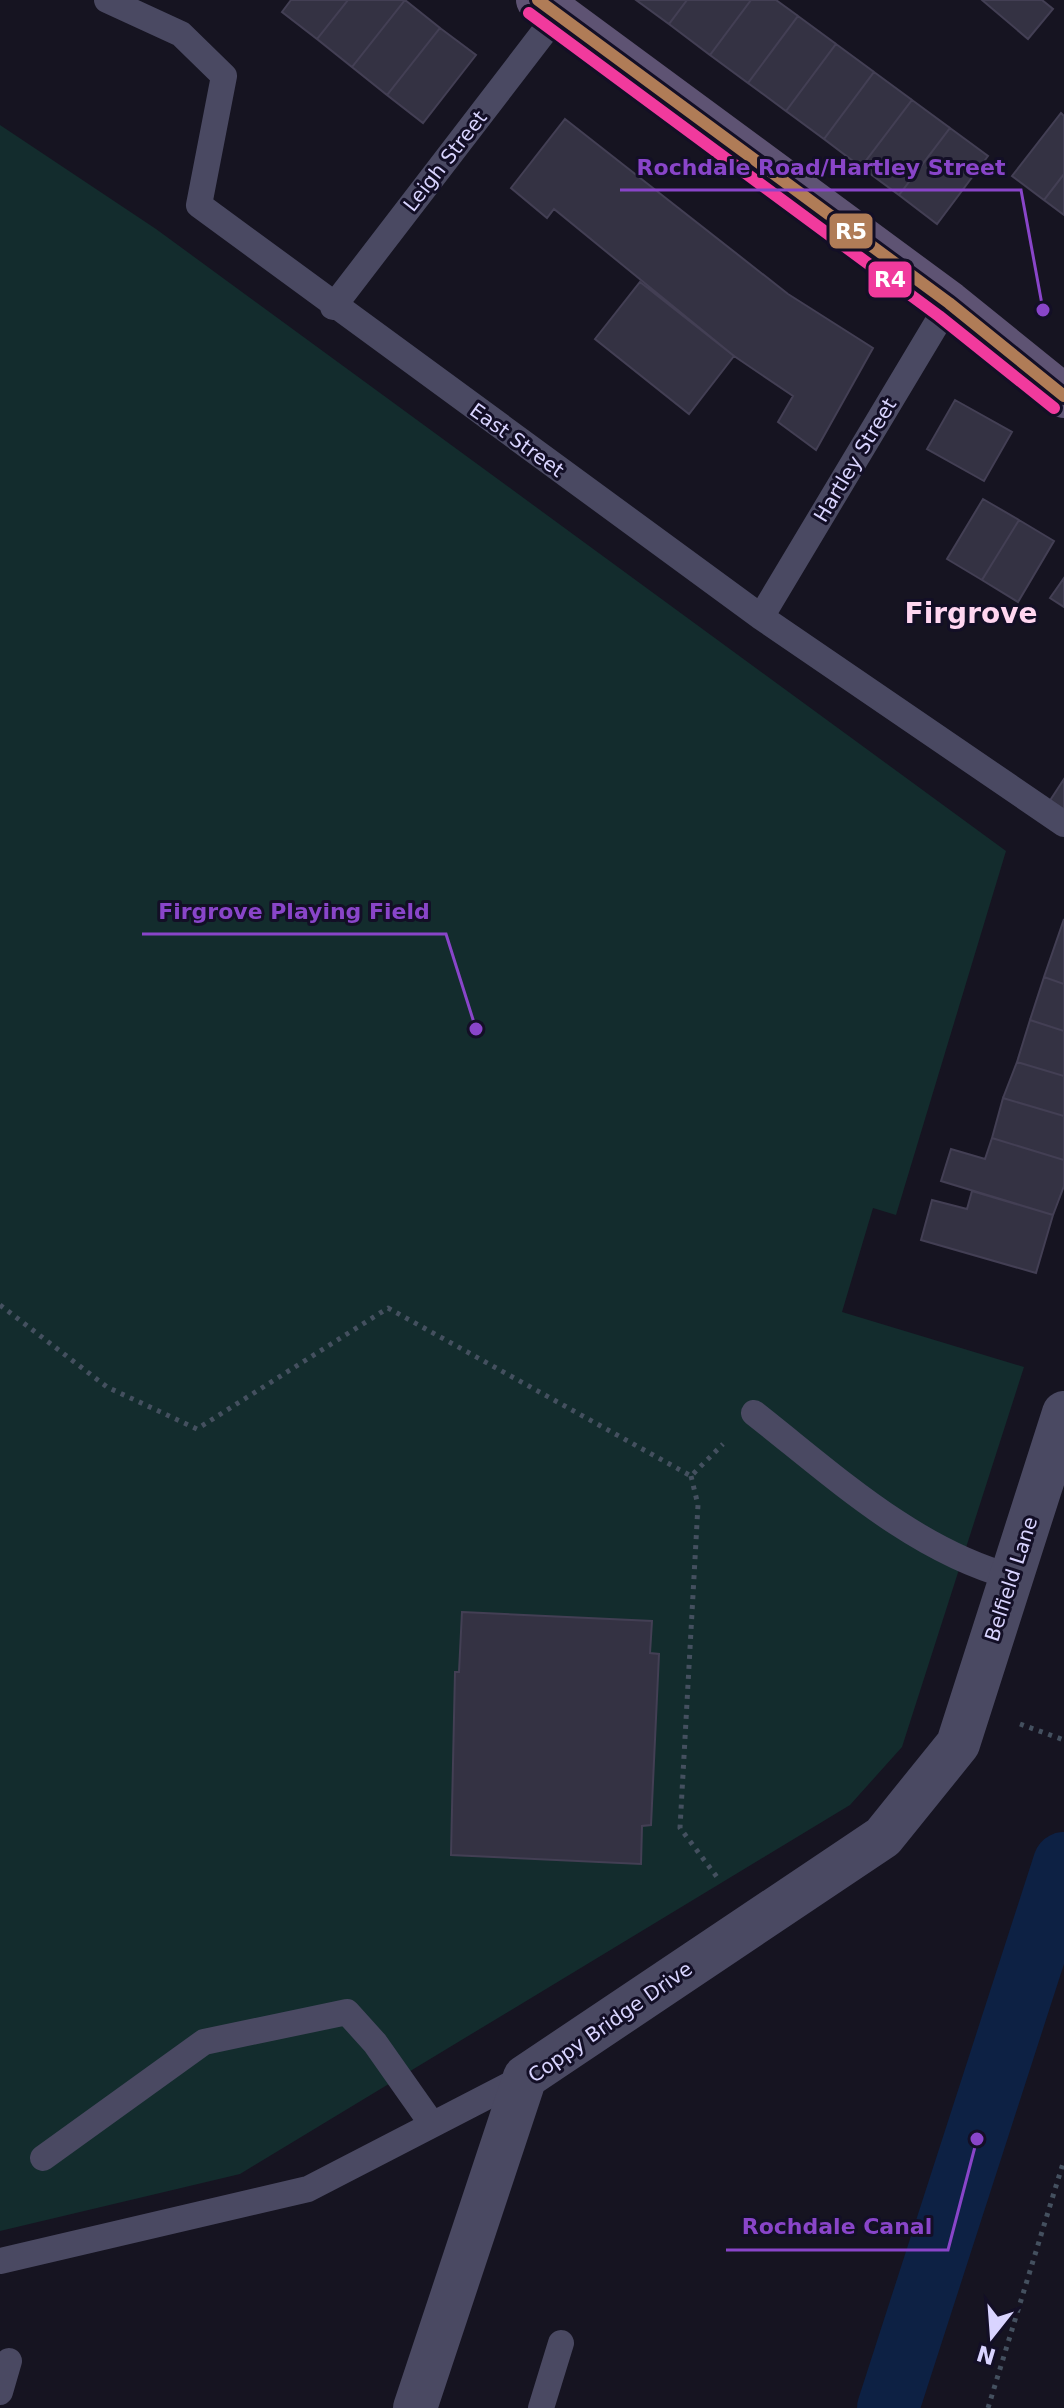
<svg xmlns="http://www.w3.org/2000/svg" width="1064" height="2408" viewBox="0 0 1064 2408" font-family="'DejaVu Sans',sans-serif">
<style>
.green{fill:#132c2d}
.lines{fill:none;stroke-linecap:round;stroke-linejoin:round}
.canal{stroke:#0d2144;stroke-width:62}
.building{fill:#343243;stroke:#433f54;stroke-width:2}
.path{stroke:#44505f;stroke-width:5;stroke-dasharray:4 6;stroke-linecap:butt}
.lane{stroke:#4a4962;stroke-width:26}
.street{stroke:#4a4962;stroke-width:44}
.primary{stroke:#5e5373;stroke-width:44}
.bus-1-casing{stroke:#130f26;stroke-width:18}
.bus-2-casing{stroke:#130f26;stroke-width:18}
.bus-1{stroke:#b07c57;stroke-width:12}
.bus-2{stroke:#f13a9d;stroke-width:12}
.labels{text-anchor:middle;stroke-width:6;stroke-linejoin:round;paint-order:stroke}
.street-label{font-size:20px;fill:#d9d4ff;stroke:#130f26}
.district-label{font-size:28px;font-weight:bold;fill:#ffd6f0;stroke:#130f26}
.leader{fill:none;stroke:#8945c9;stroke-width:3}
.callout-dot{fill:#8945c9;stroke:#130f26;stroke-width:3}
.callout-label{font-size:22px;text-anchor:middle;font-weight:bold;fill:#8945c9;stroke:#130f26;stroke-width:6;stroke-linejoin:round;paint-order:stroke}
.line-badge{stroke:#130f26;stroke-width:3}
.badge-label{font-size:22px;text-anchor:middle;font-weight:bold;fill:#fff}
</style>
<rect width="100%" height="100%" fill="#161421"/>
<path class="green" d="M0 125 156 229 1006 851 896 1215 873 1208 842 1312 1024 1367 902 1747 850 1805 240 2174 0 2231Z"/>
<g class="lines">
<path class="canal" d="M888 2408 1064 1863"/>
</g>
<path class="building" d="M291 0H348L317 39 282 12Z
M348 0H405L352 67 317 39Z
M405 0 440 28 387 95 352 67Z
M636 0H687L669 24Z
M687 0H751L710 55 669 24Z
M751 0H776L798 16 748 83 710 55Z
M982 0H1042L1053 9 1028 39Z
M798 16 836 44 786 111 748 83Z
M440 28 476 55 423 123 387 95Z
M836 44 874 72 824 139 786 111Z
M874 72 912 100 861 167 824 139Z
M912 100 950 128 899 195 861 167Z
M1061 113 1064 116V174L1044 200 1012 176Z
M565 119 788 294 873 348 816 450 778 422 793 396 734 356 554 209 547 218 511 188Z
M950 128 988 156 937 224 899 195Z
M1064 174V215L1044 200Z
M640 282 734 356 689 414 595 339Z
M955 400 1012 432 984 481 927 449Z
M983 499 1019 520 982 580 947 559Z
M1019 520 1054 541 1018 602 982 580Z
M1064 578V607L1050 598Z
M1064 779V812L1049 802Z
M1064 919V984L1044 977Z
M1044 977 1064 984V1031L1030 1020Z
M1030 1020 1064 1031V1076L1017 1062Z
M1017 1062 1064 1076V1116L1003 1098Z
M1003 1098 1064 1116V1160L992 1138Z
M992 1138 1064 1160V1186L1053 1215 941 1181 951 1149 985 1159Z
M972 1191 1053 1215 1036 1273 921 1240 932 1200 967 1209Z
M462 1612 652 1621 650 1653 659 1654 651 1825 642 1826 641 1864 451 1855 455 1672H459Z"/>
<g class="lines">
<path class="path" d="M0 1305 107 1387 197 1429 388 1308 691 1476 723 1444
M691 1476 698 1505 680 1828 720 1881
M1020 1724 1064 1740
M988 2408 1064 2160"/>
<path class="lane" d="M107 0 181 34 224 76 199 205 761 617 1064 824
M333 307 557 15
M761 617 949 303
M754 1413C833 1475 913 1550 1012 1577
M43 2158 204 2042 347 2012 375 2043 432 2124
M0 2261 308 2189 525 2077
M0 2392 9 2361
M541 2408 561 2343"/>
<path class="street" d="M415 2408 525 2077 883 1837 958 1744 1064 1413"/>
<path class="primary" d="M538 0 949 303 1064 396"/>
<defs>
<path id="bus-1" d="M538 0 949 303 1064 396"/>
<path id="bus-2" d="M529 13 939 316 1054 408"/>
</defs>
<use href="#bus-1" class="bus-1-casing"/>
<use href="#bus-2" class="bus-2-casing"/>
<use href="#bus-1" class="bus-1"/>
<use href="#bus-2" class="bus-2"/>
</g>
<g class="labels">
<g class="street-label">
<text transform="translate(445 161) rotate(-52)" y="7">Leigh Street</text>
<text transform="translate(517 440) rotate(36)" y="7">East Street</text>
<text transform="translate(855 460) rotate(-59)" y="7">Hartley Street</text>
<text transform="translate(1011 1579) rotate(-72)" y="7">Belfield Lane</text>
<text transform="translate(610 2022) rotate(-35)" y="7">Coppy Bridge Drive</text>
</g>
<g class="district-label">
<text x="971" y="623">Firgrove</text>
</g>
</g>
<path class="leader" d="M1043 310L1021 190H620M476 1029L446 934H142M977 2139L948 2250H726"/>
<g class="callout-dot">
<circle cx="1043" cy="310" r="8"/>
<circle cx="476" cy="1029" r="8"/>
<circle cx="977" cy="2139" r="8"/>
</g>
<g class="callout-label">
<text x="821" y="175">Rochdale Road/Hartley Street</text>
<text x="294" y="919">Firgrove Playing Field</text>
<text x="837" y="2234">Rochdale Canal</text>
</g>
<g class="line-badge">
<rect x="828" y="212" width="46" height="38" rx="8" fill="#b07c57"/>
<rect x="867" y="260" width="46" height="39" rx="8" fill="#f13a9d"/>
</g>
<g class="badge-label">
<text x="851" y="239">R5</text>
<text x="890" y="287">R4</text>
</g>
<g transform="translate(992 2336) rotate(197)" stroke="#130f26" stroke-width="6" paint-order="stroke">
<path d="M0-6L14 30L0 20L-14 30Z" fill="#d9d4ff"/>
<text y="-12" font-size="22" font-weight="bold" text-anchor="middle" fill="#d9d4ff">N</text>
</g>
</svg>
